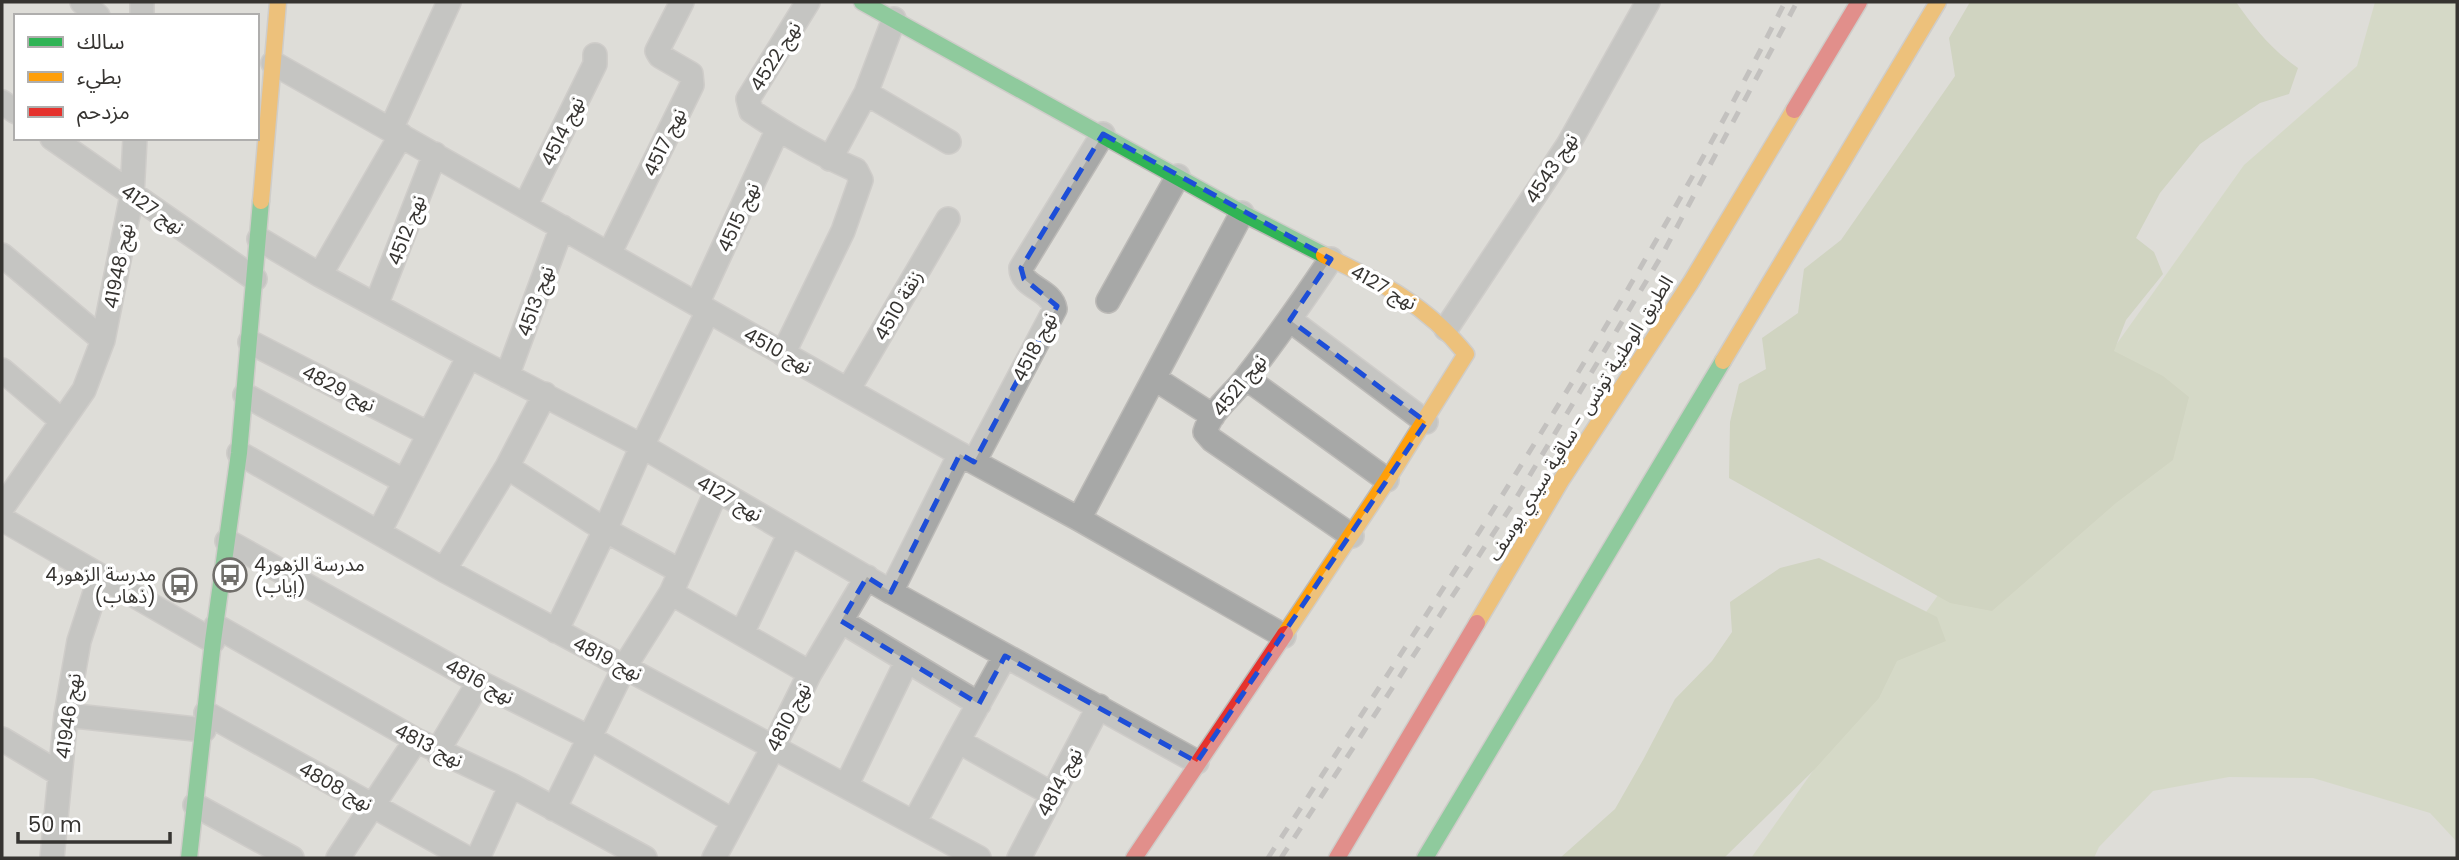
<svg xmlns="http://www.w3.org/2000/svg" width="2459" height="860" viewBox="0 0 2459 860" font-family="Poppins,'Noto Sans Arabic',sans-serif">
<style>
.green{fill:#cbd6b2}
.forest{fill:#bfc9a4}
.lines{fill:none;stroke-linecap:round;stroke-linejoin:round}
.street-casing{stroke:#bcbab7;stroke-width:26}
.fast-casing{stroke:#bcbab7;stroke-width:19}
.slow-casing{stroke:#bcbab7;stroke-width:19}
.jam-casing{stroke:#bcbab7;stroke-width:19}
.street{stroke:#a7a8a7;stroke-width:23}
.fast{stroke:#30b455;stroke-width:16}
.slow{stroke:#ff9f0a;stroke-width:16}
.jam{stroke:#e5322d;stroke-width:16}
.rail{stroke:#a2a19f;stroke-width:5;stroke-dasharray:12 12;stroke-linecap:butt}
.marked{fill:none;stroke:#1d4ed8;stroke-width:5;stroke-dasharray:14 9;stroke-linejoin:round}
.labels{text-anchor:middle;stroke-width:7;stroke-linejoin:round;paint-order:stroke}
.street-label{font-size:19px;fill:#363431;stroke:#fff}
.poi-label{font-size:19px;fill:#363431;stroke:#fff;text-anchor:start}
</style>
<rect width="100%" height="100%" fill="#deddd8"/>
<path class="green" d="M2375 2H2457V842L2430 813 2313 778 2229 777 2153 791 2099 847 2094 858H1751L2244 165 2357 66Z"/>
<path class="forest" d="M1970 2H2236C2254 28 2272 50 2298 68L2289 94 2260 103 2200 144 2160 193 2136 238 2154 252 2163 274 2126 320 2114 351 2163 376 2189 397 2173 460 2116 503 1992 611 1950 603 1729 478 1730 422 1739 384 1766 369 1762 338 1798 313 1804 269 1841 240 1955 76 1949 38Z
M1819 558 1937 617 1946 641 1897 661 1879 698 1814 770 1724 858H1560L1615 809 1643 760 1675 699 1712 661 1732 632 1730 602 1780 568Z"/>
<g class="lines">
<defs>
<path id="street" d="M82 2 98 16
M142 16V2
M273 63 974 462 1079 519 1284 636
M866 93 949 142
M2 102 16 112
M391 129 449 2
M52 138 255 279
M830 159 866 93 894 19
M525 206 595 64V55
M259 239 320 275 469 356 642 446 891 592 1197 762
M609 254 692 85 691 74 660 56 657 51 682 2
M2 255 103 340
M1331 259C1304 299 1277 338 1248 375 1235 393 1211 410 1205 432L1212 440 1352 536
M320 275 401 135
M1108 301 1178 176
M697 304 778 129
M376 305 435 154
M1290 320 1426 422
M1446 329 1568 145 1648 2
M250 342 429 434
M783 354 843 231 861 180 856 170C819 154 785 134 751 111L748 99 808 2
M2 370 62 421
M507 376 562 227
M1154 378 1213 416
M1246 378 1387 480
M848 390 948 219
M245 395 404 481
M239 453 444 570 979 858
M974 462 1055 309C1052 289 1021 288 1021 268L1103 134
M507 467 605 530 680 571
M2 508 84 390 103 340 132 195 135 138
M2 519 213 641
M1079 519 1242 213
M379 532 469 356
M227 541 479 682 590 738 733 821
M444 570 507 467 545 394
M891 592 960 454
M671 593 810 673
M841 621 979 704
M216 626 416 740 511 785 645 858
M556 631 605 530 642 446 708 311
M742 633 790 533
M1005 656 958 741 1052 794
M206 713 467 858
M66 715 204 730
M2 739 60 774
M437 752 479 682
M846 786 907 661
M195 805 292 858
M554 809 625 666 671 593 717 490
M914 823 958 741
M52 858 66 715 79 641 100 577
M338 858 416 740
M478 858 511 785
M714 858 774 746 810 673 867 577
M1019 858 1099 706"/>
<path id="fast" d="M862 2 1244 214 1324 255
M189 858 213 641 239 453 261 201
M1425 858 1723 361"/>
<path id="slow" d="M261 201 278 2
M1723 361 1938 2
M1477 623 1562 479 1691 282 1794 110
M1285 634 1386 482 1466 354C1426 304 1380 282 1324 255"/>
<path id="jam" d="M1794 110 1859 2
M1134 858 1285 634
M1337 858 1477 623"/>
</defs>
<use href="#street" class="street-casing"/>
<use href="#fast" class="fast-casing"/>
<use href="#slow" class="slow-casing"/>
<use href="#jam" class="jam-casing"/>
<use href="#street" class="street"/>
<use href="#fast" class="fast"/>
<use href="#slow" class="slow"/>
<use href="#jam" class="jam"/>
<path class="rail" d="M1268 858C1450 579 1635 300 1785 2
M1281 858 1512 505 1662 255 1797 2"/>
</g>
<path d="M0 0H2459V860H0ZM1103 134 1331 259 1290 320 1426 422 1197 762 1005 656 979 704 841 621 867 577 891 592 960 454 974 462 1057 306 1024 279 1021 268Z" fill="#deddd8" fill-opacity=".55" fill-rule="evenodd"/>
<path class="marked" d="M1103 134 1331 259 1290 320 1426 422 1197 762 1005 656 979 704 841 621 867 577 891 592 960 454 974 462 1057 306 1024 279 1021 268Z"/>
<defs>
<symbol id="bus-ring" viewBox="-11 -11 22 22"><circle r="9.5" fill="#fff" stroke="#716f6b" stroke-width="1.5"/><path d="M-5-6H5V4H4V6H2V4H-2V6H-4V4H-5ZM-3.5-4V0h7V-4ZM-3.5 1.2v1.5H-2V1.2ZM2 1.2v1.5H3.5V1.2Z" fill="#716f6b"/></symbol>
</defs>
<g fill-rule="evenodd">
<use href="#bus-ring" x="211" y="556" width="38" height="38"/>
<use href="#bus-ring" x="161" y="566" width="38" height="38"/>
</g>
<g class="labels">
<g class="street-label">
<text transform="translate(775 56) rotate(-58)" y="7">نهج 4522</text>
<text transform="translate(562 131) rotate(-64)" y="7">نهج 4514</text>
<text transform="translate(664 142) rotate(-64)" y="7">نهج 4517</text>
<text transform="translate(1551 168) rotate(-57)" y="7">نهج 4543</text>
<text transform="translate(153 209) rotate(35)" y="7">نهج 4127</text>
<text transform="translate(738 217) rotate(-65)" y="7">نهج 4515</text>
<text transform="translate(406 230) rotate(-69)" y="7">نهج 4512</text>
<text transform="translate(118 266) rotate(-79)" y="7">نهج 41948</text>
<text transform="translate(1384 287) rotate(29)" y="7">نهج 4127</text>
<text transform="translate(535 301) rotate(-70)" y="7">نهج 4513</text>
<text transform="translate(898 305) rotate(-60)" y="7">زنقة 4510</text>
<text transform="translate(1034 347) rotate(-63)" y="7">نهج 4518</text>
<text transform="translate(778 350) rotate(29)" y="7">نهج 4510</text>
<text transform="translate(1239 385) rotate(-51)" y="7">نهج 4521</text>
<text transform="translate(339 388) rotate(27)" y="7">نهج 4829</text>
<text transform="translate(1580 418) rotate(-58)" y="7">الطريق الوطنية تونس - ساقية سيدي يوسف</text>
<text transform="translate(730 498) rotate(30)" y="7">نهج 4127</text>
<text transform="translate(608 658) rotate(27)" y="7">نهج 4819</text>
<text transform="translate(480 681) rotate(28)" y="7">نهج 4816</text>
<text transform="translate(68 716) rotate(-82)" y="7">نهج 41946</text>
<text transform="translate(788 717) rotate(-63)" y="7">نهج 4810</text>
<text transform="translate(429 745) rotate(27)" y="7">نهج 4813</text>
<text transform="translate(1059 782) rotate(-62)" y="7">نهج 4814</text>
<text transform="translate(336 786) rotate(29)" y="7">نهج 4808</text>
</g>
<g class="poi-label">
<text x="254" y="571">مدرسة الزهور4<tspan x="254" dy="22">(إياب)</tspan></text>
<text x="156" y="581" text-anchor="end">مدرسة الزهور4<tspan x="156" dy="22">(ذهاب)</tspan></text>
</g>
</g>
<rect width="2459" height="860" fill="none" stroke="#363431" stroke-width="7"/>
<rect x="14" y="14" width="245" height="126" fill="#ffffff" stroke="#afaead" stroke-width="2"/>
<rect x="28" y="37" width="35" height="10" fill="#30b455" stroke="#afaead" stroke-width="2"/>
<text x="77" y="49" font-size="21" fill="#363431">سالك</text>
<rect x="28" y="72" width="35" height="10" fill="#ff9f0a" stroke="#afaead" stroke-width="2"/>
<text x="77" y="84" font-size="21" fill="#363431">بطيء</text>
<rect x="28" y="107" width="35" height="10" fill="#e5322d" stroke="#afaead" stroke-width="2"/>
<text x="77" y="119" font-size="21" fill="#363431">مزدحم</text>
<path d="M18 832v10h152v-10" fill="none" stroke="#363431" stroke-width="3.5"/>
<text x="28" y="832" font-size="21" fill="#363431" stroke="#ffffff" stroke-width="5" paint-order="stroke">50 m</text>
</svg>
